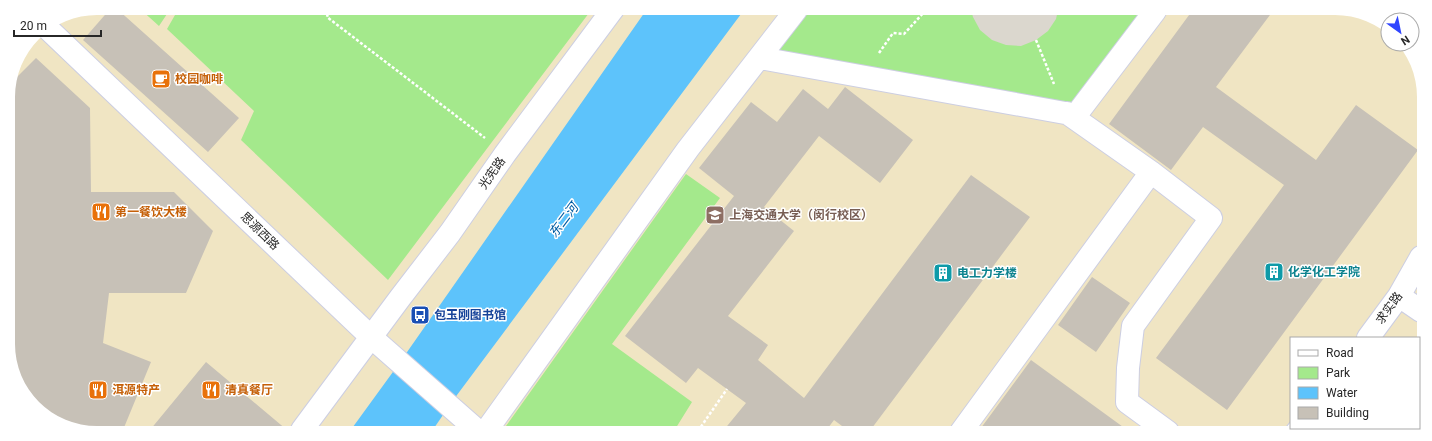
<svg xmlns="http://www.w3.org/2000/svg" width="1432" height="441" viewBox="0 0 1432 441" font-family="Roboto,'Noto Sans SC',sans-serif">
<style>
.education{fill:#f0e5c3}
.green{fill:#a4e98c}
.plaza{fill:#dbd7ce}
.water{fill:#5dc3fb}
.building{fill:#c7c1b7}
.lines{fill:none;stroke-linecap:round;stroke-linejoin:round}
.minor-casing{stroke:#cccee2;stroke-width:24}
.path{stroke:#fff;stroke-width:2.5;stroke-dasharray:3 2;stroke-linecap:butt}
.minor{stroke:#fff;stroke-width:22}
.labels{text-anchor:middle;stroke-width:3;stroke-linejoin:round;paint-order:stroke}
.food-label{font-size:12px;font-weight:bold;fill:#c56008;stroke:#fff;text-anchor:start}
.street-label{font-size:12px;fill:#272727;stroke:#fff}
.education-label{font-size:12px;font-weight:bold;fill:#785e54;stroke:#fff;text-anchor:start}
.culture-label{font-size:12px;font-weight:bold;fill:#0d838f;stroke:#fff;text-anchor:start}
.transit-label{font-size:12px;font-weight:bold;fill:#164399;stroke:#fff;text-anchor:start}
.water-label{font-size:13px;font-style:italic;fill:#005ca2;stroke:#fff}
</style>
<rect width="100%" height="100%" fill="#ece4d6"/>
<path class="education" d="M97 8 1358 11 1388 30V44H1405L1422 80 1421 367 1419 370V338H1291V428H1353L1340 433 74 430 30 403 10 361 8 92 15 63 34 34 63 15Z"/>
<path class="green" d="M139 8H171L159 26Z
M179 8 592 9 388 280 241 140 254 111 167 29Z
M796 10 1155 11 1083 106 760 58Z
M686 174 720 198 612 344 692 402 674 431H514L506 426Z"/>
<path class="plaza" d="M971 10H1058L1056 19 1048 31 1036 40 1021 46 1006 45 992 40 980 30 973 17Z"/>
<path class="water" d="M647 9 744 10 454 399 432 431H350L398 365Z"/>
<path class="building" d="M111 8H116L239 118 208 152 83 40Z
M1192 11H1273L1216 87 1316 160 1356 105 1418 150 1227 410 1156 358 1284 185 1203 127 1171 170 1109 124Z
M36 58 90 108 91 192H174L213 231 186 293H109L103 343 151 362 123 430H74L30 403 10 361 8 92 10 84Z
M845 87 913 140 880 183 819 136 764 207 794 231 728 316 768 345 758 360 804 398 971 175 1030 217 869 432H850L834 420 825 432 723 431 746 403 698 368 686 383 625 336 734 196 699 168 751 102 777 122 803 89 828 109Z
M1092 277 1130 303 1096 352 1058 325Z
M1031 360 1130 432H978Z
M206 362 287 430H150Z"/>
<g class="lines">
<defs>
<path id="minor" d="M46 27 371 337 478 431
M760 58 1076 115 1155 11
M1067 113 1151 172 1211 218 1133 326 1128 368 1127 402 1168 432
M1399 296 1421 311
M1368 338 1399 296 1421 257
M302 430 400 298 450 233 505 154 613 9
M486 431 688 149 796 10
M961 432 1151 172
M1296 433 1300 428"/>
</defs>
<use href="#minor" class="minor-casing"/>
<path class="path" d="M329 9 327 17 485 138
M1036 40 1054 84
M879 53 893 33 904 34 926 10
M698 431 727 389"/>
<use href="#minor" class="minor"/>
</g>
<defs>
<symbol id="cafe-square" viewBox="-11 -11 22 22"><rect x="-9" y="-9" width="18" height="18" rx="4" fill="#e8710a" stroke="#fff"/><path d="M-5.5-4.5H6V0H3Q3 3.5 0 3.5H-2.5Q-5.5 3.5-5.5 0ZM3-3.2v2h1.7v-2ZM-6 4.5H4V6H-6Z" fill="#fff"/></symbol>
<symbol id="restaurant-square" viewBox="-11 -11 22 22"><rect x="-9" y="-9" width="18" height="18" rx="4" fill="#e8710a" stroke="#fff"/><path d="M-5-6h1v4h1v-4h1v4h1v-4h1v5L-1.5 .5V6h-2V.5L-5-1ZM5-6V6H3V1.5H1.5Q1.5-4 5-6Z" fill="#fff"/></symbol>
<symbol id="university-square" viewBox="-11 -11 22 22"><rect x="-9" y="-9" width="18" height="18" rx="4" fill="#8d6e63" stroke="#fff"/><path d="M0-5L7-2L0 1L-7-2ZM-4 1L0 2.5L4 1V4Q0 6-4 4Z" fill="#fff"/></symbol>
<symbol id="building-square" viewBox="-11 -11 22 22"><rect x="-9" y="-9" width="18" height="18" rx="4" fill="#0f9aa8" stroke="#fff"/><path d="M-4-6H4V6H1V3H-1V6H-4ZM-2.5-4.3h1.7v1.8h-1.7ZM.8-4.3h1.7v1.8H.8ZM-2.5-1h1.7V.8h-1.7ZM.8-1h1.7V.8H.8Z" fill="#fff"/></symbol>
<symbol id="bus-square" viewBox="-11 -11 22 22"><rect x="-9" y="-9" width="18" height="18" rx="4" fill="#1a4fb4" stroke="#fff"/><path d="M-5-6H5V4H4V6H2V4H-2V6H-4V4H-5ZM-3.5-4V0h7V-4ZM-3.5 1.2v1.5H-2V1.2ZM2 1.2v1.5H3.5V1.2Z" fill="#fff"/></symbol>
</defs>
<g fill-rule="evenodd">
<use href="#cafe-square" x="150" y="68" width="22" height="22"/>
<use href="#restaurant-square" x="90" y="201" width="22" height="22"/>
<use href="#university-square" x="704" y="204" width="22" height="22"/>
<use href="#building-square" x="1263" y="261" width="22" height="22"/>
<use href="#building-square" x="932" y="262" width="22" height="22"/>
<use href="#bus-square" x="409" y="304" width="22" height="22"/>
<use href="#restaurant-square" x="87" y="379" width="22" height="22"/>
<use href="#restaurant-square" x="200" y="379" width="22" height="22"/>
</g>
<g class="labels">
<g class="food-label">
<text x="175" y="83">校园咖啡</text>
<text x="115" y="216">第一餐饮大楼</text>
<text x="112" y="394">洱源特产</text>
<text x="225" y="394">清真餐厅</text>
</g>
<g class="street-label">
<text transform="translate(492 173) rotate(-55)" y="4">光宪路</text>
<text transform="translate(260 231) rotate(44)" y="4">思源西路</text>
<text transform="translate(1389 308) rotate(-54)" y="4">求实路</text>
</g>
<g class="education-label">
<text x="729" y="219">上海交通大学（闵行校区）</text>
</g>
<g class="culture-label">
<text x="1288" y="276">化学化工学院</text>
<text x="957" y="277">电工力学楼</text>
</g>
<g class="transit-label">
<text x="434" y="319">包玉刚图书馆</text>
</g>
<g class="water-label">
<text transform="translate(563 220) rotate(-53)" y="5">东二河</text>
</g>
</g>
<path d="M0 0H1432V441H0ZM97 15H1335A82 82 0 0 1 1417 97V344A82 82 0 0 1 1335 426H97A82 82 0 0 1 15 344V97A82 82 0 0 1 97 15Z" fill="#fff" fill-rule="evenodd"/>
<rect x="1290" y="337" width="130" height="92" fill="#ffffff" stroke="#a9a9a9"/>
<rect x="1298" y="350" width="20" height="6" fill="#ffffff" stroke="#a9a9a9"/>
<text x="1326" y="357" font-size="12" fill="#272727">Road</text>
<rect x="1298" y="367" width="20" height="12" fill="#a4e98c" stroke="#a9a9a9"/>
<text x="1326" y="377" font-size="12" fill="#272727">Park</text>
<rect x="1298" y="387" width="20" height="12" fill="#5dc3fb" stroke="#a9a9a9"/>
<text x="1326" y="397" font-size="12" fill="#272727">Water</text>
<rect x="1298" y="407" width="20" height="12" fill="#c7c1b7" stroke="#a9a9a9"/>
<text x="1326" y="417" font-size="12" fill="#272727">Building</text>
<g transform="translate(1400 32) rotate(147)"><circle r="19" fill="#ffffff" stroke="#a9a9a9"/>
<path d="M0-3L7 15L0 10L-7 15Z" fill="#3045ff"/>
<text y="-6" font-size="11" font-weight="bold" text-anchor="middle" fill="#272727">N</text>
</g>
<path d="M14 30v6h87v-6" fill="none" stroke="#272727" stroke-width="2"/>
<text x="20" y="30" font-size="12" fill="#272727" stroke="#ffffff" stroke-width="3" paint-order="stroke">20 m</text>
</svg>
